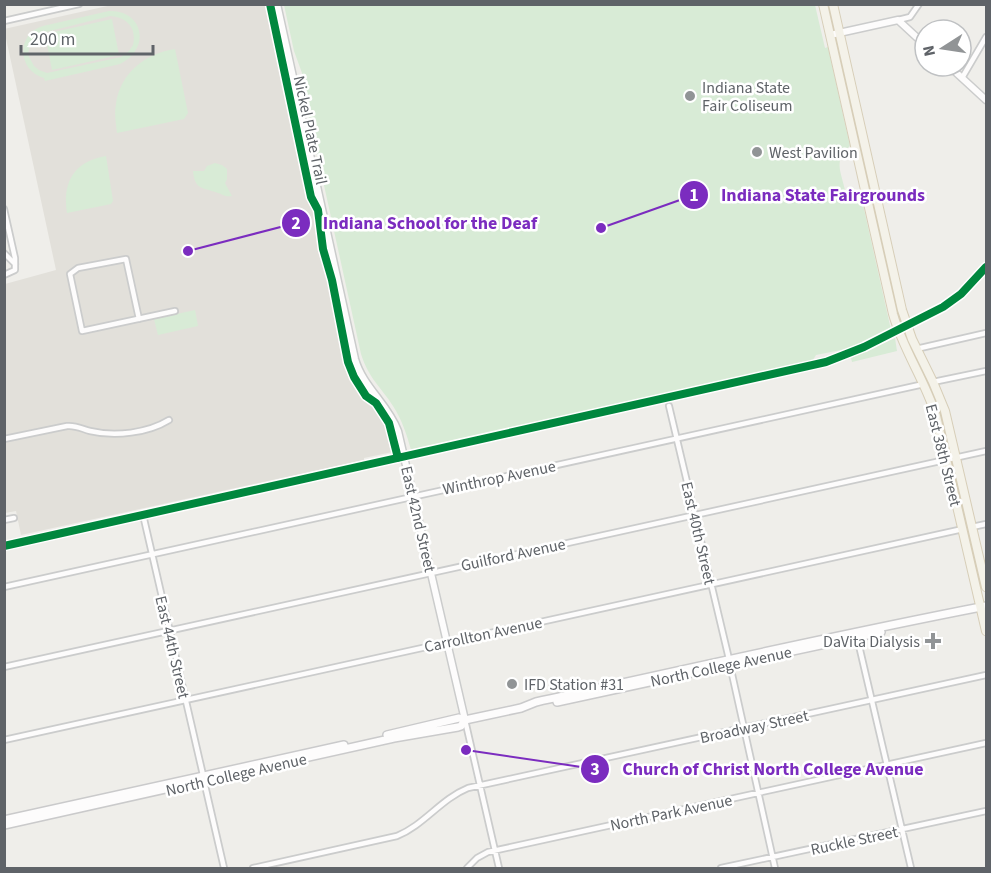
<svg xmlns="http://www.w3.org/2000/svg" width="991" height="873" viewBox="0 0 991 873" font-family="'Source Sans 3',sans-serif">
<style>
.education{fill:#e2e0da}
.green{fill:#d8ebd6;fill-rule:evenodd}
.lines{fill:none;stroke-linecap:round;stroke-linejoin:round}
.minor-casing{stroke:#cbcccc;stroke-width:8}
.tertiary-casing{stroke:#cbcccc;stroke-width:9}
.secondary-casing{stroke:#cacacb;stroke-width:10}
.primary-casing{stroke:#d7ceb8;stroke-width:10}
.minor{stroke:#fdfcfc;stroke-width:4.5}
.tertiary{stroke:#fdfcfc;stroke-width:6}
.secondary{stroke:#fdfcfc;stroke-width:7}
.primary{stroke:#f4f2e9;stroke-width:8}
.cycleway-casing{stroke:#fff;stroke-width:11}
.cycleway{stroke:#00873e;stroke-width:8}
.poi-dot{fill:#919496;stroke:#fff;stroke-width:2}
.labels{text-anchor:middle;stroke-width:5;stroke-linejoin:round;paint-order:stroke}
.poi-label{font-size:16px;fill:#5f6368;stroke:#fff;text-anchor:start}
.street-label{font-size:16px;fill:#5f6368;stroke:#fff}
.leader{fill:none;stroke:#7b2cbf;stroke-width:2}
.callout-dot{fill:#7b2cbf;stroke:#fff;stroke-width:2}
.mark-label{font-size:18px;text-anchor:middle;font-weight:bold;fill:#fff}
.callout-label{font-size:18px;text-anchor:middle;font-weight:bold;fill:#7b2cbf;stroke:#fff;stroke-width:5;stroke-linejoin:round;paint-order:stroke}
</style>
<rect width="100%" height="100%" fill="#efeeea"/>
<path class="education" d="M112 5H268L320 232 347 367 389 428 397 451 364 458V460L21 535 16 511 5 513V284L56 270 4 29Z"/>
<path class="green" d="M284 5H815L825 48 828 47 850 146C833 161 841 171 845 190L860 191 891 330 861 346 816 355 811 363 411 450C407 435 402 420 393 406 381 387 369 379 361 354L304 94 302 73 294 51Z
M109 11C144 10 151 49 120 64L45 81 44 78C17 70 16 34 43 26ZM110 16C127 17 137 28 133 45L129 51 121 57 47 73 39 70 34 66 28 55 30 44 38 34Z
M112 19 119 55 52 70 45 34Z
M175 49 188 113 184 119 117 133C116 124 114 114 116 104 120 73 146 53 175 49Z
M106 156 113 201 111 204 67 213C62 183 74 161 106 156Z
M215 163 222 165 227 169V179L225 183 232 196C225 197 224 195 218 193 203 187 195 191 193 171H204L207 166Z
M195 310 198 326 158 335 154 319Z
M895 338 897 351 852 362 851 358Z"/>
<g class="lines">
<defs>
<path id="minor" d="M898 20 910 17 919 4
M4 21 79 4
M962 78 986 37
M4 209 15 258V270L4 275
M4 253 15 264
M139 319 126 259 78 268 70 274 82 331 175 311
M916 349 986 333
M933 382 986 371
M669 406 729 659
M4 439 67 426C76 425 82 429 90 431 115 437 148 433 169 420
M144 519 203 775
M4 520 14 518
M972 527 986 524
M4 587 924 384
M857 637 911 868
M730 665 775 868
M4 667 986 451
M465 720 499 868
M4 740 963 529
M204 781 224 868
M253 868 397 836C424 825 441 799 468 788L986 675
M467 868 477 858 488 852 986 743
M721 868 986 811"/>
<path id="tertiary" d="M277 4 355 359C363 387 388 404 398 431L465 720
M830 35 898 20 925 45
M949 66 986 100"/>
<path id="secondary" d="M557 702 881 632
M387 735 459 718 465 720
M4 820 344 745
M4 825 394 738 458 727 461 726 465 720 521 708 536 702C686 669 836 635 986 606"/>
<path id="primary" d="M823 4 893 314C903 350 925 380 936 416L986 631
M833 4 902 310 912 339 933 382 945 411 986 587"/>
</defs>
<use href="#minor" class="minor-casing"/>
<use href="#tertiary" class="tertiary-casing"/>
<use href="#secondary" class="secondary-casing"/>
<use href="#primary" class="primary-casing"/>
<use href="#minor" class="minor"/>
<use href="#tertiary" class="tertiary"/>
<use href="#secondary" class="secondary"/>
<use href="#primary" class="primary"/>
<defs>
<path id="cycleway" d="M270 4 311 197 318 210 323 249 332 280 348 362 354 377 366 396 376 403 389 423 398 458
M4 546 826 362 864 347 943 307 961 294 986 267"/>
</defs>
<use href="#cycleway" class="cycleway-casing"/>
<use href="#cycleway" class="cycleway"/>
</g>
<g class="poi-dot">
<circle cx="690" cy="96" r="6"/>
<circle cx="757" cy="152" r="6"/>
<path d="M930 632h6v6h6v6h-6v6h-6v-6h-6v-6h6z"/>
<circle cx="512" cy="684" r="6"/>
</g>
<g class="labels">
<g class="poi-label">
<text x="702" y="93">Indiana State<tspan x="702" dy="18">Fair Coliseum</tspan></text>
<text x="769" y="158">West Pavilion</text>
<text x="920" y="647" text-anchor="end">DaVita Dialysis</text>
<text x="524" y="690">IFD Station #31</text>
</g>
<g class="street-label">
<text transform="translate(311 130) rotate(78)" y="6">Nickel Plate Trail</text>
<text transform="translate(944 455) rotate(76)" y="6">East 38th Street</text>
<text transform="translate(499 477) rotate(-12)" y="6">Winthrop Avenue</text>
<text transform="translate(419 519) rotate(77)" y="6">East 42nd Street</text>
<text transform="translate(699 533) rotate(77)" y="6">East 40th Street</text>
<text transform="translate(513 554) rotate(-12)" y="6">Guilford Avenue</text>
<text transform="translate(483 634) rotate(-12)" y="6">Carrollton Avenue</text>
<text transform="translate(173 647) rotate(77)" y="6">East 44th Street</text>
<text transform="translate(721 666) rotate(-12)" y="6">North College Avenue</text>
<text transform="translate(754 726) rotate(-12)" y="6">Broadway Street</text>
<text transform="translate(236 774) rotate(-13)" y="6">North College Avenue</text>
<text transform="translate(671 812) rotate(-12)" y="6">North Park Avenue</text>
<text transform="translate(854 840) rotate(-12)" y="6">Ruckle Street</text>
</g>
</g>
<path class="leader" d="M601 228L694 195M188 251L296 223M466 750L595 769"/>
<g class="callout-dot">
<circle cx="601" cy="228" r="6"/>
<circle cx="188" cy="251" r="6"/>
<circle cx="466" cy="750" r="6"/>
<circle cx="694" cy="195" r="15"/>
<circle cx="296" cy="223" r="15"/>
<circle cx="595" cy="769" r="15"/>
</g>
<g class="mark-label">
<text x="694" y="201">1</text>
<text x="296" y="229">2</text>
<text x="595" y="775">3</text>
</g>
<g class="callout-label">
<text x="823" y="201">Indiana State Fairgrounds</text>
<text x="430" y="229">Indiana School for the Deaf</text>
<text x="773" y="775">Church of Christ North College Avenue</text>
</g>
<rect width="991" height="873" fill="none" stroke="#5f6368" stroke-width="12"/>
<g transform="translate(943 48) rotate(258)"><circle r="28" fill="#ffffff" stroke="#bfc1c3" stroke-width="1.5"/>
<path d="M0-4.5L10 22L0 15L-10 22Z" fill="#919496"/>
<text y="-9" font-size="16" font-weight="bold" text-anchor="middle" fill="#5f6368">N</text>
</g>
<path d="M21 45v9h132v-9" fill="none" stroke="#5f6368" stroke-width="3"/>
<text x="30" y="45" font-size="18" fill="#5f6368" stroke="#ffffff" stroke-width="4.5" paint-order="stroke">200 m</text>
</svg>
